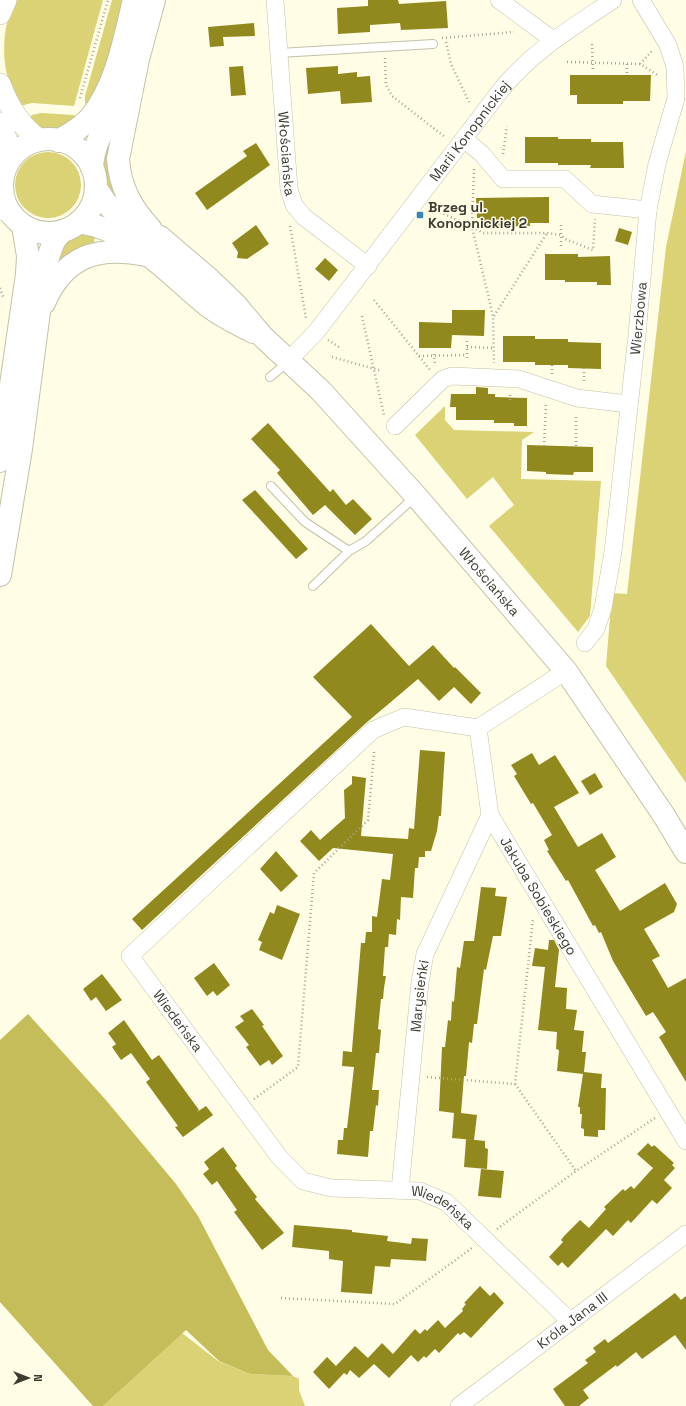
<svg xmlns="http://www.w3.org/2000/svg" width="686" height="1406" viewBox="0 0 686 1406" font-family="'Space Grotesk',sans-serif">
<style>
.green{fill:#dad275}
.forest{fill:#c5bd5a}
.building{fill:#92891e}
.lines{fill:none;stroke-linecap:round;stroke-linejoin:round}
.service-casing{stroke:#c3c1a6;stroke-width:10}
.minor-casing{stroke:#c3c1a6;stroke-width:18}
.tertiary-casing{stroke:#c3c1a6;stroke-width:22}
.primary-casing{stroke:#c3c1a6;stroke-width:24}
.path{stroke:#a7a594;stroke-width:2.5;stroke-dasharray:1 3;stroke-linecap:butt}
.service{stroke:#fff;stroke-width:8}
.minor{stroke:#fff;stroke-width:17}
.tertiary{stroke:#fff;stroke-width:21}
.primary{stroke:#fff;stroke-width:22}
.poi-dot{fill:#3587b7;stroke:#fffde6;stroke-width:1.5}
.labels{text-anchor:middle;stroke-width:3;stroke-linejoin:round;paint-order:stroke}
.street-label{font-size:14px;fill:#3d3c31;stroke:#fffde6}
.poi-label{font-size:14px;font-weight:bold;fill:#3d3c31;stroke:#fffde6;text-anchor:start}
</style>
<rect width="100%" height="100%" fill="#fffde6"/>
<path class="green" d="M14 0H103L74 106 32 103 20 106C0 74 0 35 14 0Z
M112 0H129L113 61 90 107 85 103V96Z
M41 113 74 115 79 120C57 131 50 136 28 119L32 115Z
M105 139 112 141 119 195 115 198C96 179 100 163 105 139Z
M686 151V783L606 666 612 593 627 594 666 247Z
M15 185a33 33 0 1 1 66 0a33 33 0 1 1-66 0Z
M83 232H95L94 246 54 271C54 250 63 237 83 232Z
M445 406V420L454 430 534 432 522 440 521 479 601 481 590 616 578 632 489 526 514 505 493 477 467 499 415 435Z
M182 1333 218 1361 250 1374 293 1376 299 1379V1390L305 1406H103Z"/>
<path class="forest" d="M28 1014 105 1099 176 1184 198 1216 268 1350 293 1376 250 1374 219 1361 186 1330 103 1406H93L0 1302V1040Z"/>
<path class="building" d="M368 0H398L399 4 446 1 448 28 401 30 400 23 370 25V32L338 34 337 8 368 6Z
M254 23 255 36 223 37 224 46 210 47 208 27Z
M243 66 246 95 231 96 229 67Z
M338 66V74L357 72V77L370 76 372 102 341 104 340 91 308 94 306 68Z
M570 75H651L650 101H623V104H577V95H570Z
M525 137H558V139H591V142H623L624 168H590L591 165H558V163H525Z
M256 143 270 165 207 210 195 193 247 156 243 151Z
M549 197V223H530V226L484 227V218H477L476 198Z
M256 225 269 244 247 259 237 258 238 252 232 243Z
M619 228 632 232 628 245 615 241Z
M545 254H578V257L610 256 611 285H597V282H565V280H545Z
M325 258 338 270 329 281 315 269Z
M452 310H485L484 336 452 335 451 348H419V322L452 323Z
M503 336H535V339H568V342L601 343V369L568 368V365H535V362H503Z
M476 387 488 388V394H495V397L527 398V426H514V423H494V420H456V407H450L451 394H476Z
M268 423 330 492 333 489 346 505 353 499 372 519 355 535 325 505 313 515 277 473 280 470 251 439Z
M527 445 593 447V472H574L573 475 546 474V472L527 471Z
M255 490 308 549 296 559 242 500Z
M371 624 409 666 433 645 454 668 455 667 481 693 471 704 454 687 439 701 418 679 366 723 142 930 132 919 352 717 313 677Z
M420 750 445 752 441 816H439L437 831 431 851H425V857H419L418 868H415L413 898 401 897 400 920 397 919 396 935 389 934 388 947H385L383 976H386L384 988 383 999H381L378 1029 381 1030 379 1053H376L372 1090H379L378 1106 376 1105 373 1131H370L368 1157 337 1154 338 1140H343L344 1128H347L350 1103 354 1067 342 1066 343 1051 352 1052V1050L361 943H365L366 932H372V916L377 917 382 879 390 880 393 854 333 848 319 861 300 841 311 830 320 840 345 818 344 790 352 784V776L366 778 361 836 408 839 409 828 414 829Z
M532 753 539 765 555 755 579 793 554 807 578 847 602 833 616 857 595 870 620 911 665 883 677 904 674 912 644 929 660 956 652 960 668 988 686 978V1082L659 1037 666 1032 653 1012 646 1016 613 961 601 932 599 933 595 925 593 926 568 880 566 881 547 851 549 850 544 840 552 835 533 803 531 804 514 776 517 774 511 765Z
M595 773 603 787 590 795 581 781Z
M276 851 298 876 281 892 260 869Z
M481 887 496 888 495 896 507 897 504 917 501 936H493L486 970 484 969 477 1024H474L472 1043 469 1042 466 1076H464L461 1113 477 1115 474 1140 452 1138 454 1113 439 1111 442 1047H445L448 1020 451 1021 452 1001 454 1002 457 967 460 968 464 941H474Z
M277 905 300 914 282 960 259 950 262 942 258 940 270 912 274 914Z
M549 940H554L559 950 555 987 567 988 566 1009 577 1010 574 1030 584 1031 582 1052H586L584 1072 602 1074 601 1088H606L605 1130H598V1137L584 1136V1129L581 1128 582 1114H580V1107H578L583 1074 557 1071 559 1050 556 1049 557 1032 538 1030 545 967 532 966 535 948 548 950Z
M214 963 230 985 217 996 213 991 207 996 194 978Z
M102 974 122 1000 106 1011 96 997 91 1001 83 989Z
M252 1009 264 1025 262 1026 283 1056 272 1065 269 1060 260 1066 246 1047 249 1045 235 1027 244 1021 240 1016Z
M124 1020 152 1060 159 1055 199 1110 197 1112 206 1106 213 1115 183 1137 175 1127 178 1126 146 1082 150 1079 131 1053 121 1060 112 1047 116 1044 108 1033Z
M466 1139 485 1141V1148L488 1149 487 1169 464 1167Z
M648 1143 652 1147 654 1145 674 1163 672 1165 675 1168 664 1180 672 1188 657 1204 652 1200 631 1223 628 1220 613 1236 606 1229 568 1268 562 1262 558 1266 549 1257 563 1242 561 1240 565 1235 580 1220 589 1228 606 1209 604 1207 623 1189 625 1191 631 1186 634 1189 653 1168 637 1154Z
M223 1147 237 1166 235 1168 257 1197 255 1199 284 1233 262 1250 234 1212 237 1210 217 1181 212 1185 203 1174 209 1169 204 1162Z
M481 1169 504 1171 501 1198 478 1196Z
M294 1225 352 1230V1232L388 1236 387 1241 411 1244 412 1238 428 1239 426 1261 391 1259 390 1267 375 1266 372 1294 341 1292 343 1261 329 1259V1251L292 1247Z
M480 1286 490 1296 494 1292 504 1303 471 1338 464 1332 460 1335 458 1333 439 1353 435 1349 426 1358 424 1356 418 1362 411 1355 389 1378 374 1364 359 1378 350 1370 347 1375 344 1373 329 1389 313 1372 327 1357 336 1366 355 1346 368 1358 382 1343 393 1354 415 1329 420 1334 425 1329 427 1331 438 1320 445 1328 463 1311 462 1309 466 1304 464 1303Z
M675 1293 681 1300 686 1296V1350L675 1335 642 1359 636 1352 617 1367 616 1365 583 1390 589 1398 579 1406H565L553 1389 588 1363 585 1360 596 1352 593 1348 605 1339 608 1343Z"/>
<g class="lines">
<defs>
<path id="service" d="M279 53 433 44
M270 377 288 362
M271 486 305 522 349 551 366 541 416 496
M313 586 349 551"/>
<g id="minor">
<path id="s1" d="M275 0 289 189 294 205 304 217 368 266"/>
<path d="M499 0 553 40"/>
<path d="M464 139 482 154 503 179H565L592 204 648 210"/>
<path id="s2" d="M289 360 317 331 504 86C536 49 573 27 613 0"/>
<path d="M395 426 443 379 452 376 519 379 577 398 628 404"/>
<path id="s3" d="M585 643 596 629 603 608 613 552 637 335 648 210 657 164 676 98 675 67 668 45 641 0"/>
<path id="s4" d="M566 671 478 728 490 815 686 1141"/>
<path id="s5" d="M478 728 404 717 373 730 130 956 280 1158 303 1181 331 1188 420 1191 446 1202 570 1321"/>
<path id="s6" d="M400 1190 420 982 425 954 490 815"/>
<path id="s7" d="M459 1406 686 1234"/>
</g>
<path id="tertiary" d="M0 14 6 0
M0 84C9 107 20 126 40 140
M0 123 8 143 10 160
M0 179 3 176
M0 209 10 212"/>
<g id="primary">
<circle cx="49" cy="186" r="47"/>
<path d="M58 141C70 134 82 128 91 117 117 84 124 40 134 0"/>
<path d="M92 168C93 138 112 118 124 93"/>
<path id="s8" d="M96 188 106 203 115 212 135 226 160 237 208 278 236 305 262 336 321 391 416 496 566 671 663 814 686 852"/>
<path d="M79 222C133 230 168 274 208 306 222 317 238 324 253 332"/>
<path d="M150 228C131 208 120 187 118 159L138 59 154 0"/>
<path d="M44 303C64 256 98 245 146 255"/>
<path d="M0 461 27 274 28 256 23 226"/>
<path d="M0 575 21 449 45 266 54 241 61 232"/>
</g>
</defs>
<use href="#service" class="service-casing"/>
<use href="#minor" class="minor-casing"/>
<use href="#tertiary" class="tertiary-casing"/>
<use href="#primary" class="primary-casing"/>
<path class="path" d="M442 38 514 32
M446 42 451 64 470 104
M592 44 593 72
M385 58 386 85 392 96 445 137
M567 62 640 64 659 76
M627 64V73
M640 64 652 51
M80 98 108 0
M503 154 507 126
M474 169 472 227 493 316 494 363
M440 212 484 233H547L561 235 565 239 593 250 595 219
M561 225V246
M290 226 306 318
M0 288 4 299
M374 300 430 370
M362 316 384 415
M494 316 547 233
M328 340 339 347
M467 341V361
M467 347 493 348
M434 354 435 366
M419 356 467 355
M332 357 382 371
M584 368V382
M552 374V365
M510 395V400
M544 446 546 403
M576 446V414
M427 1077 515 1084 533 919
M515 1084 576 1171
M254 1099 298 1067 314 873 368 820 374 752
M497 1229 576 1171 655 1118
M281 1298 395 1304 472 1248"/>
<use href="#service" class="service"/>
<use href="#minor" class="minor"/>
<use href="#tertiary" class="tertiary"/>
<use href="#primary" class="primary"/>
</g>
<rect class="poi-dot" x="416" y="211" width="8" height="8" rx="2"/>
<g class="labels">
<g class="street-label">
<text dy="5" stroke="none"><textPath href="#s2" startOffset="292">Marii Konopnickiej</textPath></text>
<text dy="5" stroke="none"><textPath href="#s1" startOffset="154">Włościańska</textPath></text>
<text dy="5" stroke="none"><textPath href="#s3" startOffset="332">Wierzbowa</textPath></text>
<text dy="5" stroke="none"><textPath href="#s8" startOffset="560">Włościańska</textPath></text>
<text dy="5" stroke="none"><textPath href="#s4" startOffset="287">Jakuba Sobieskiego</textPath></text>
<text dy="5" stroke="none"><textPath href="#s6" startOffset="195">Marysieńki</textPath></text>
<text dy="5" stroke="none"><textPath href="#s5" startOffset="521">Wiedeńska</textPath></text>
<text dy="5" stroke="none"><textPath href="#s5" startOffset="870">Wiedeńska</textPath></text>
<text dy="5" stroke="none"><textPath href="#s7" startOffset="142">Króla Jana III</textPath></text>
</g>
<g class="poi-label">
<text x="428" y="212">Brzeg ul.<tspan x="428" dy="16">Konopnickiej 2</tspan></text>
</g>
</g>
<g transform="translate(28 1378) rotate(90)" stroke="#fffde6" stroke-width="3" paint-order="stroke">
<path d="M0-3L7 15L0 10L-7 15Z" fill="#3d3c31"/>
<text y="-6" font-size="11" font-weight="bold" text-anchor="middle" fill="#3d3c31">N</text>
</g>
</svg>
